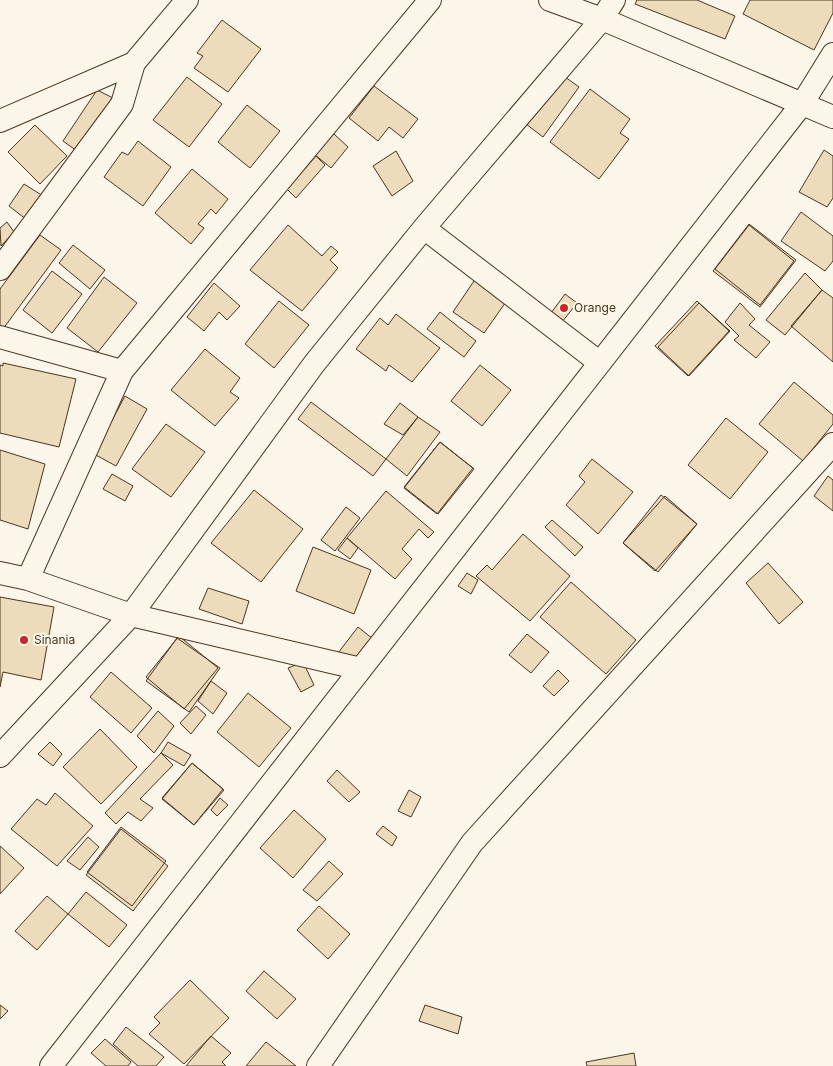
<svg xmlns="http://www.w3.org/2000/svg" width="833" height="1066" viewBox="0 0 833 1066" font-family="Inter,sans-serif">
<style>
.building{fill:#ecdcbc;stroke:#4a3520}
.lines{fill:none;stroke-linecap:round;stroke-linejoin:round}
.street-casing{stroke:#4a3520;stroke-width:24}
.street{stroke:#fbf6e9;stroke-width:22}
.poi-dot{fill:#c62828;stroke:#fbf6e9;stroke-width:2}
.labels{text-anchor:middle;stroke-width:4;stroke-linejoin:round;paint-order:stroke}
.poi-label{font-size:12px;fill:#4a3520;stroke:#fbf6e9;text-anchor:start}
</style>
<rect width="100%" height="100%" fill="#fbf6e9"/>
<path class="building" d="M637 0H697L735 16 725 39 635 4Z
M750 0H833V13L814 50 743 14Z
M222 20 261 49 228 92 194 68 203 56 197 53Z
M561 74 579 87 543 137 526 124Z
M187 77 222 104 189 147 153 120Z
M374 86 418 119 403 138 389 127 378 141 349 118Z
M590 89 630 119 620 133 629 139 599 179 550 142Z
M97 90 113 98 77 151 63 141Z
M247 105 280 131 250 168 218 142Z
M35 125 67 156 40 184 8 152Z
M334 134 348 147 331 168 314 154Z
M138 141 171 167 143 206 104 177 122 152 128 155Z
M824 150 833 156V198L827 207 799 192Z
M396 151 413 181 392 196 373 166Z
M316 156 325 165 296 198 287 189Z
M192 169 228 199 216 214 211 209 198 224 204 228 191 244 155 213Z
M24 184 43 196 27 220 9 206Z
M801 212 833 236V261L825 271 781 241Z
M7 222 14 232 1 246 0 228Z
M749 224 796 260 760 307 713 271Z
M288 225 322 256 331 246 338 252 330 260 338 268 302 311 250 270Z
M749 225 794 261 760 305 715 269Z
M40 235 61 250 3 329 0 326V289Z
M73 245 105 270 90 289 59 263Z
M52 271 82 294 52 333 23 310Z
M805 273 822 290 785 335 766 320Z
M104 277 137 303 98 352 67 328Z
M476 278 508 299 484 333 453 312Z
M214 283 240 306 227 320 219 312 204 331 187 317Z
M822 290 833 298V362L791 326Z
M565 294 577 303 562 322 551 313Z
M279 301 309 325 274 368 245 344Z
M697 301 729 331 688 376 655 346Z
M699 303 730 331 689 376 658 347Z
M740 303 755 319 749 325 770 342 756 358 734 340 739 336 725 322Z
M440 312 476 341 464 357 427 329Z
M396 314 440 348 412 382 389 365 386 371 356 349 380 318 388 325Z
M205 349 240 378 230 392 239 398 215 426 171 390Z
M3 363 76 379 59 447 0 433V365L3 366Z
M480 365 511 390 482 426 451 401Z
M794 382 833 415V424L803 461 759 424Z
M125 396 147 409 116 466 94 454Z
M311 402 386 459 373 476 298 419Z
M400 403 418 417 403 435 384 424Z
M418 417 440 432 407 476 386 459Z
M726 418 768 452 730 499 688 465Z
M166 424 205 452 171 497 132 469Z
M440 442 474 469 438 514 404 487Z
M440 442 473 468 437 514 404 488Z
M0 450 45 464 28 529 0 520Z
M592 459 633 492 598 534 566 505 585 482 579 476Z
M112 474 133 486 125 501 103 489Z
M828 476 833 480V511L814 496Z
M254 490 303 529 261 582 211 543Z
M386 491 434 532 428 538 419 529 402 549 412 559 395 579 347 538Z
M661 495 697 524 658 572 623 543Z
M665 496 697 524 655 571 623 543Z
M346 507 360 518 335 551 321 540Z
M552 520 583 547 575 556 545 527Z
M523 534 570 576 530 621 476 576 487 565 492 570Z
M347 538 358 548 350 559 338 550Z
M313 547 371 570 354 614 296 591Z
M768 563 803 602 779 624 746 583Z
M467 573 478 580 471 594 458 586Z
M571 582 636 640 606 674 540 617Z
M208 588 249 601 242 624 199 609Z
M0 597 54 607 41 680 3 672 0 687Z
M358 627 373 639 352 664 338 653Z
M527 634 549 652 531 673 509 655Z
M179 636 218 668 184 709 146 677Z
M177 638 220 668 189 712 146 681Z
M303 662 314 685 301 692 288 668Z
M558 670 569 681 554 696 543 686Z
M111 672 152 708 131 733 90 697Z
M211 681 227 693 213 714 198 701Z
M248 693 291 728 259 767 217 732Z
M196 706 206 715 191 734 180 723Z
M158 711 174 726 154 753 137 736Z
M100 729 137 767 101 804 63 767Z
M50 742 62 754 53 766 38 754Z
M168 742 191 755 184 766 161 753Z
M161 753 173 765 140 799 153 808 141 821 128 812 116 824 105 813Z
M192 763 224 790 194 825 162 798Z
M192 763 223 789 194 825 162 799Z
M337 770 360 792 349 802 327 781Z
M409 790 421 797 411 817 398 811Z
M55 793 93 826 57 866 11 829 37 799 46 805Z
M220 798 228 805 217 816 211 810Z
M294 810 326 839 293 878 260 848Z
M383 826 397 837 392 846 376 834Z
M121 827 166 861 132 906 87 872Z
M121 829 168 866 133 911 86 875Z
M88 837 99 847 80 870 67 861Z
M0 846 24 868 0 894Z
M329 861 343 874 317 901 303 890Z
M86 892 127 925 109 947 68 914Z
M47 896 68 914 37 950 15 931Z
M319 906 350 934 328 959 297 930Z
M264 971 296 999 277 1019 246 991Z
M190 980 229 1018 184 1064 149 1034 160 1023 154 1017Z
M0 1005 8 1011 0 1019Z
M425 1005 462 1017 458 1034 419 1021Z
M126 1027 164 1057 156 1066H138L113 1044Z
M211 1036 231 1053 222 1062 226 1066H186Z
M105 1039 131 1062 128 1066H106L91 1053Z
M266 1042 296 1066H246Z
M634 1053 636 1066H587L586 1062Z"/>
<g class="lines">
<defs>
<path id="street" d="M550 0 602 19 833 117
M0 121 134 63 187 0
M424 228 600 363
M0 269 122 104 134 63
M0 337 122 371
M0 573 28 579 131 615 361 669
M28 579 122 371 430 0
M0 756 131 615 314 364 424 228 602 19 614 0
M51 1066 802 104 833 54
M318 1066 472 843 833 444"/>
</defs>
<use href="#street" class="street-casing"/>
<use href="#street" class="street"/>
</g>
<g class="poi-dot">
<circle cx="564" cy="308" r="5"/>
<circle cx="24" cy="640" r="5"/>
</g>
<g class="labels">
<g class="poi-label">
<text x="574" y="312">Orange</text>
<text x="34" y="644">Sinania</text>
</g>
</g>
</svg>
